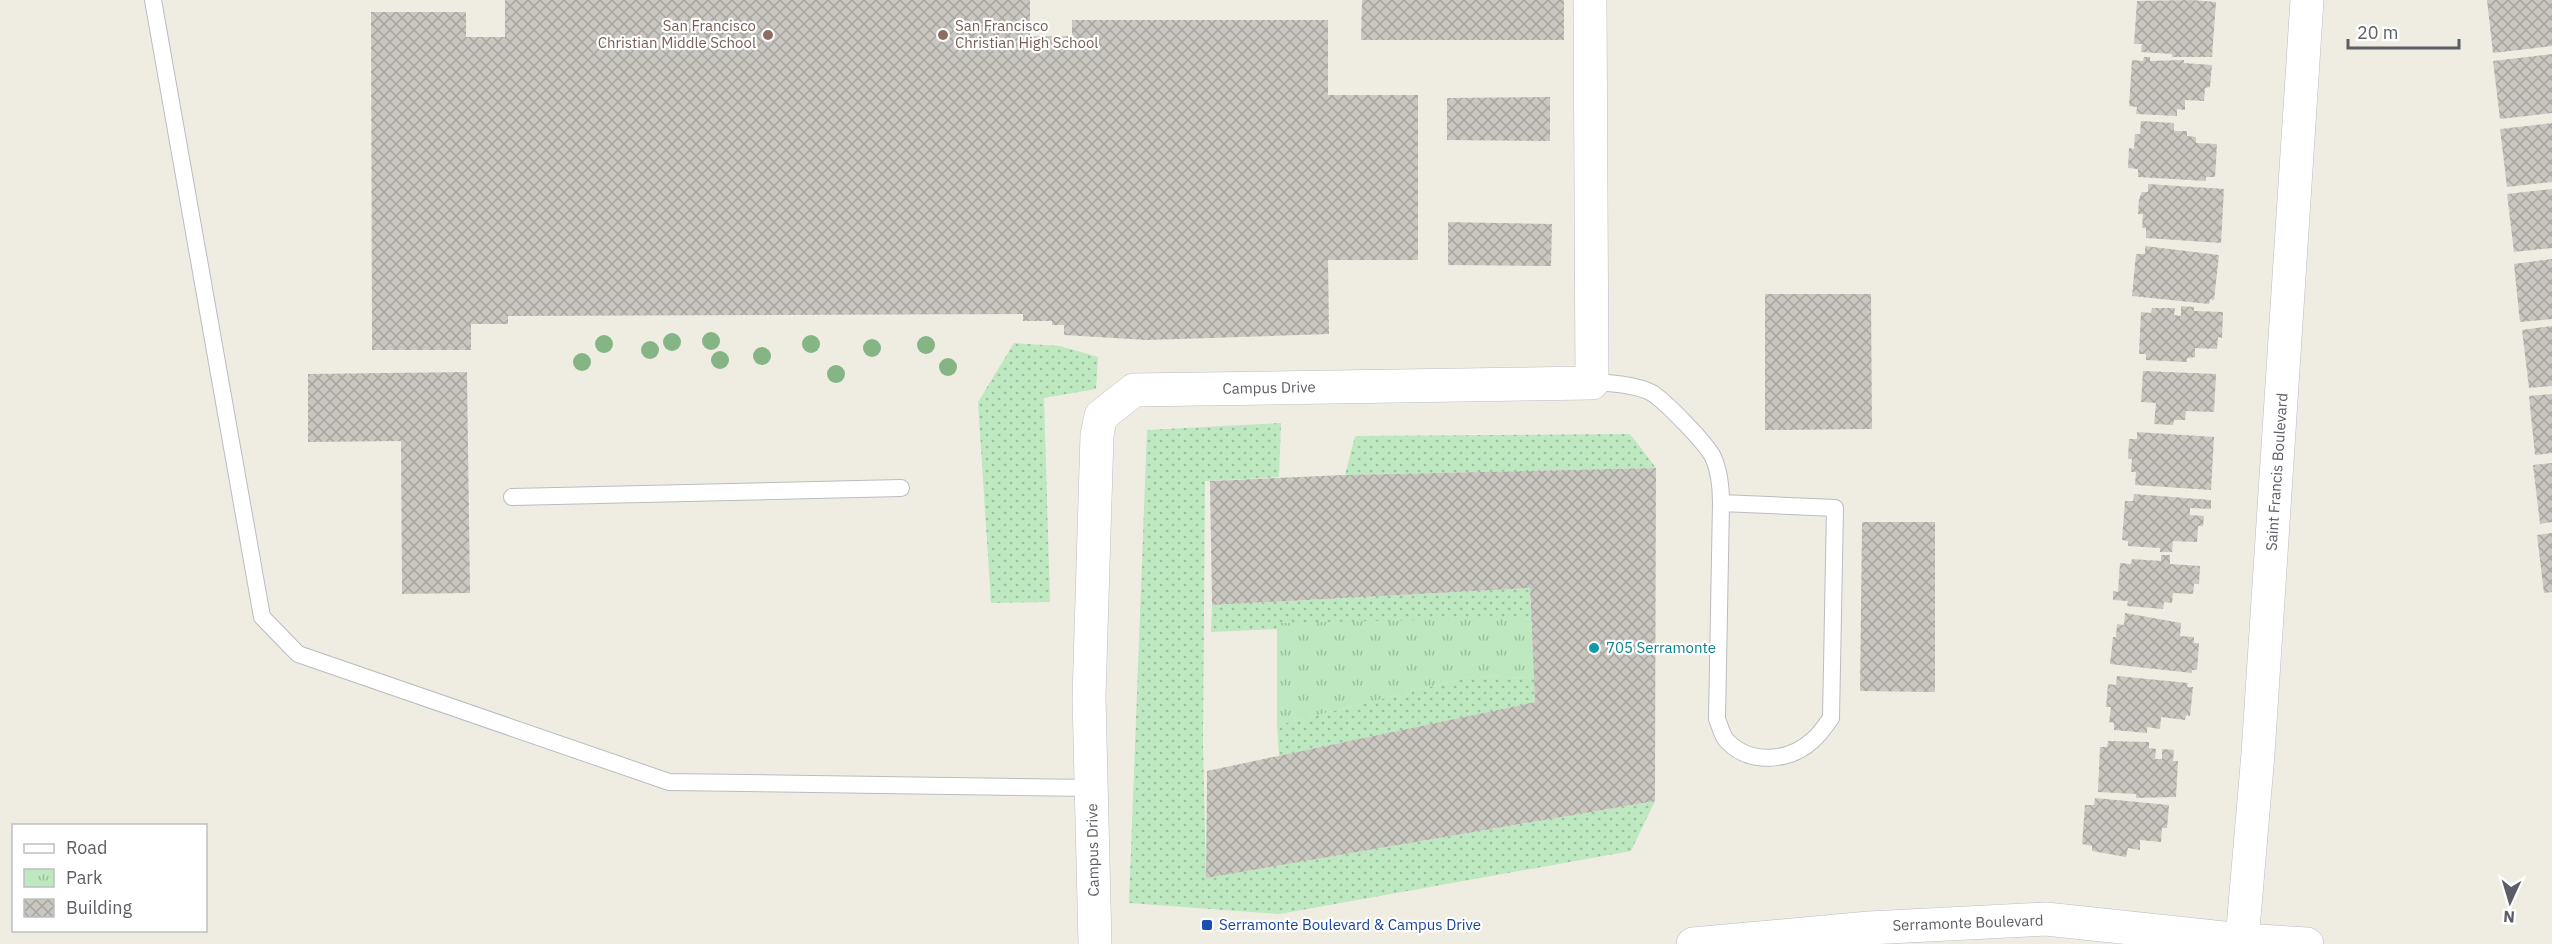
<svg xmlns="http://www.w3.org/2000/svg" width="2552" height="944" viewBox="0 0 2552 944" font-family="'IBM Plex Sans',sans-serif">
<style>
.grass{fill:url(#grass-dots)}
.park{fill:url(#park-tufts)}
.building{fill:url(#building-cross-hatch)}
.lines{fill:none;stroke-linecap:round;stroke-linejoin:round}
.service-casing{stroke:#babcc2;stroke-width:18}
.minor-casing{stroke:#babcc2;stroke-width:34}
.tertiary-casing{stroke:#babcc2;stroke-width:34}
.service{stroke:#fff;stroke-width:16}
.minor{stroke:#fff;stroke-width:33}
.tertiary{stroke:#fff;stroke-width:33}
.tree{fill:#85b585}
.education-dot{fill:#8d6e63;stroke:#fff;stroke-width:2}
.culture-dot{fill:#0f9aa8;stroke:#fff;stroke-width:2}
.transit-dot{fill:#1a4fb4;stroke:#fff;stroke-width:2}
.labels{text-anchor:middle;stroke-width:4.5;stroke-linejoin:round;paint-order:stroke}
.education-label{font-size:15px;fill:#785e54;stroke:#fff;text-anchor:end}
.street-label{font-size:15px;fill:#5b5e64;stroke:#fff}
.culture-label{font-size:15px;fill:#0d838f;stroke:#fff;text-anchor:start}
.transit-label{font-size:15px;fill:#164399;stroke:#fff;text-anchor:start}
</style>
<defs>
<pattern id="grass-dots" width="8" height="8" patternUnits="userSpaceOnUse" patternTransform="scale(1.5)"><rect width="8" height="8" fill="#bde8c0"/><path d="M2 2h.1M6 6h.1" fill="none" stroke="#9dbfa0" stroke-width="1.8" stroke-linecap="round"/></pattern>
<pattern id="park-tufts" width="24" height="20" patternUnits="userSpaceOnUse" patternTransform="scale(1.5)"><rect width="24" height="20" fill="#bde8c0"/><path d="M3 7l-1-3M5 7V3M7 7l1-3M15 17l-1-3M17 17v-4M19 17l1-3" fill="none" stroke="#9dbfa0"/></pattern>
<pattern id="building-cross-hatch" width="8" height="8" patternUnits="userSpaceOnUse" patternTransform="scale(1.5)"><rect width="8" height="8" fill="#cac7c0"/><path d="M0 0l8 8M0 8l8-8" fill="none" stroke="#a7a5a0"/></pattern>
</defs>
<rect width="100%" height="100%" fill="#efede2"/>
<path class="grass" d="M1014 343 1060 346 1098 357 1096 389 1044 398 1050 602 991 603 978 402Z
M1281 423 1279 477 1205 481 1203 742 1206 878 1655 801 1631 851 1279 914 1129 903 1147 430Z
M1630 434 1656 468 1345 475 1355 436Z
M1530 588 1531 618 1211 632 1212 605Z
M1473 676 1534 678 1535 702 1279 756 1277 725Z"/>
<path class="park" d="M1531 618 1534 678 1473 676 1277 725V623Z"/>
<path class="building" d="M505 0H1030V36H1072V20H1328V95H1418V260H1328L1329 334 1147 340 1064 335V325H1052V321H1023V314L508 316V324H471V350H372L371 12H466V37H505Z
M1362 0H1564V40H1361Z
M2191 0 2216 2 2212 57H2172V54L2141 52 2142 44H2134L2137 1Z
M2487 0H2552V46L2493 53Z
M2552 54V113L2500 119 2493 61Z
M2144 57H2150V61L2184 60V63L2212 65 2210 87 2205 88 2204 101 2185 100V110L2177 109V116L2136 114 2137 107 2129 106 2132 60 2143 61Z
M1550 97V141L1447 140V98Z
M2141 121 2174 123V131H2187V136L2196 137V143L2217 144 2215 177H2206V181L2138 177V169L2128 168 2129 148 2134 149 2135 134H2140Z
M2552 123V182L2507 187 2500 129Z
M2148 184 2224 189 2221 243 2146 238V228H2142L2143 214H2138L2139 199 2142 192H2148Z
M2552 189V248L2514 252 2507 194Z
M1448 222 1552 224 1551 266 1448 265Z
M2145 246 2219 255 2214 300 2210 299 2209 304 2132 296 2136 254H2145Z
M2552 259V319L2520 322 2514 264Z
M1765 294H1871L1872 429 1765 430Z
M2181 306 2194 307V311L2223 312 2222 338 2218 337 2217 349 2195 348V357L2187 358V362L2146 360V354H2139L2141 312 2151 313 2152 308H2175L2174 315 2181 316Z
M2552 326V386L2529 388 2522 330Z
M2143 371 2216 374 2214 412 2186 411 2185 420H2174L2173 425 2154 424 2156 403 2141 402Z
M467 372 470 593 402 594 401 441 308 442V374Z
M2552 394V453L2535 455 2529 396Z
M2137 432 2214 437 2211 490 2135 485 2136 472H2131L2132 459H2128L2129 439H2137Z
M2552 463V522L2540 524 2533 465Z
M1656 468 1655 801 1206 878 1207 771 1535 702 1530 588 1212 605 1210 481 1345 475Z
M2134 494 2211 500V509L2190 508V515L2204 516 2203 526H2198L2197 542 2173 541 2172 552H2160V548L2128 546V541L2122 540 2125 501H2133Z
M1862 522H1935V692L1860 691Z
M2552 533V592L2544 593 2537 535Z
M2161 555H2170V564L2200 566 2199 584H2194L2193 594 2173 593 2172 603 2164 602 2163 609 2127 606 2128 601 2113 600V591L2118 592 2120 563 2131 564 2132 559 2161 561Z
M2125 613 2181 623 2180 636 2194 637V643H2199L2197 670H2192V673L2110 664 2113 637H2116L2117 624 2124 625Z
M2117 676 2188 683 2187 687H2193L2190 716 2186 715 2185 720 2161 717 2160 729 2147 727V733L2114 730V723L2109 722 2111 707H2106L2108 684 2116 685Z
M2108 741 2149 742V748L2156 749 2155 759H2162V749L2174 750 2173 761H2178L2176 797 2136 798V794L2098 792 2100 747H2107Z
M2095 798 2169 805 2167 828H2162L2161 842 2140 840V850L2128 848 2126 857 2092 851V846L2082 844 2085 805H2094Z"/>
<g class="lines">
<defs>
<path id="service" d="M153 0 262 617 298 654 669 782 1092 788
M1592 383C1609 382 1637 385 1652 393 1666 402 1705 442 1713 457 1719 470 1721 489 1721 503L1717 719C1720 726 1722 736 1727 741 1750 765 1789 762 1813 740 1820 734 1826 725 1831 718L1835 508 1721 503
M512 497 901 488"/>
<path id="minor" d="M1095 944 1089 697 1097 435 1101 416 1134 390 1592 383 1590 0
M2307 944 2242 940 2258 754 2307 0"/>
<path id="tertiary" d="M1693 944 1869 928 2046 919 2242 940V944"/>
</defs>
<use href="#service" class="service-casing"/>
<use href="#minor" class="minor-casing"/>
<use href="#tertiary" class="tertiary-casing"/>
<use href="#service" class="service"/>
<use href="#minor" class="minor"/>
<use href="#tertiary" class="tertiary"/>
</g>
<g class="tree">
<circle cx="711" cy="341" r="9"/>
<circle cx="672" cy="342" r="9"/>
<circle cx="604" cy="344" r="9"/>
<circle cx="811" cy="344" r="9"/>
<circle cx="926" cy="345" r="9"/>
<circle cx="872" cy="348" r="9"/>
<circle cx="650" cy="350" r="9"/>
<circle cx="762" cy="356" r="9"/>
<circle cx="720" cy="360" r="9"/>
<circle cx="582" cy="362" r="9"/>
<circle cx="948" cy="367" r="9"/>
<circle cx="836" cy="374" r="9"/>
</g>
<g class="education-dot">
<circle cx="768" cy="35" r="6"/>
<circle cx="943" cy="35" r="6"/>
</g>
<circle class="culture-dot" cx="1594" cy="648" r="6"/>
<rect class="transit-dot" x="1201" y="919" width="12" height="12" rx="3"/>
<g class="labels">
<g class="education-label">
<text x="756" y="31">San Francisco<tspan x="756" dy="17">Christian Middle School</tspan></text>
<text x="955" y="31" text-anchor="start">San Francisco<tspan x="955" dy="17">Christian High School</tspan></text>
</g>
<g class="street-label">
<text transform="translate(1269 388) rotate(-1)" y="5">Campus Drive</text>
<text transform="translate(2277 472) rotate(-86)" y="5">Saint Francis Boulevard</text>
<text transform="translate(1093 850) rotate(-91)" y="5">Campus Drive</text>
<text transform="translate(1968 923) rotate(-2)" y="5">Serramonte Boulevard</text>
</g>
<g class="culture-label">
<text x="1606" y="653">705 Serramonte</text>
</g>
<g class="transit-label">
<text x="1219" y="930">Serramonte Boulevard &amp; Campus Drive</text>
</g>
</g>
<rect x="12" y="824" width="195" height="108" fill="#ffffff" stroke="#bdbfc1" stroke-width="1.5"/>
<rect x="24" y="844" width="30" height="9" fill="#ffffff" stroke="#bdbfc1" stroke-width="1.5"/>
<text x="66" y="854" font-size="18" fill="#5b5e64">Road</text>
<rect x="24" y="869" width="30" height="18" fill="url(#park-tufts)" stroke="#bdbfc1" stroke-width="1.5"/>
<text x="66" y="884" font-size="18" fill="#5b5e64">Park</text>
<rect x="24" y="899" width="30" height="18" fill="url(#building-cross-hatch)" stroke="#bdbfc1" stroke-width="1.5"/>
<text x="66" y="914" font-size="18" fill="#5b5e64">Building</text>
<g transform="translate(2510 902) rotate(184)" stroke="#ffffff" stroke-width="4.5" paint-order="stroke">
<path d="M0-4.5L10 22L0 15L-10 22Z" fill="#5b5e64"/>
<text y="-9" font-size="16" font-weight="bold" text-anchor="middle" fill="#5b5e64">N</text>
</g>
<path d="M2348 39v9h111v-9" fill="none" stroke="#5b5e64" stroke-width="3"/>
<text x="2357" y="39" font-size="18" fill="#5b5e64" stroke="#ffffff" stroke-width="4.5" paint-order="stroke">20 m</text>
</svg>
